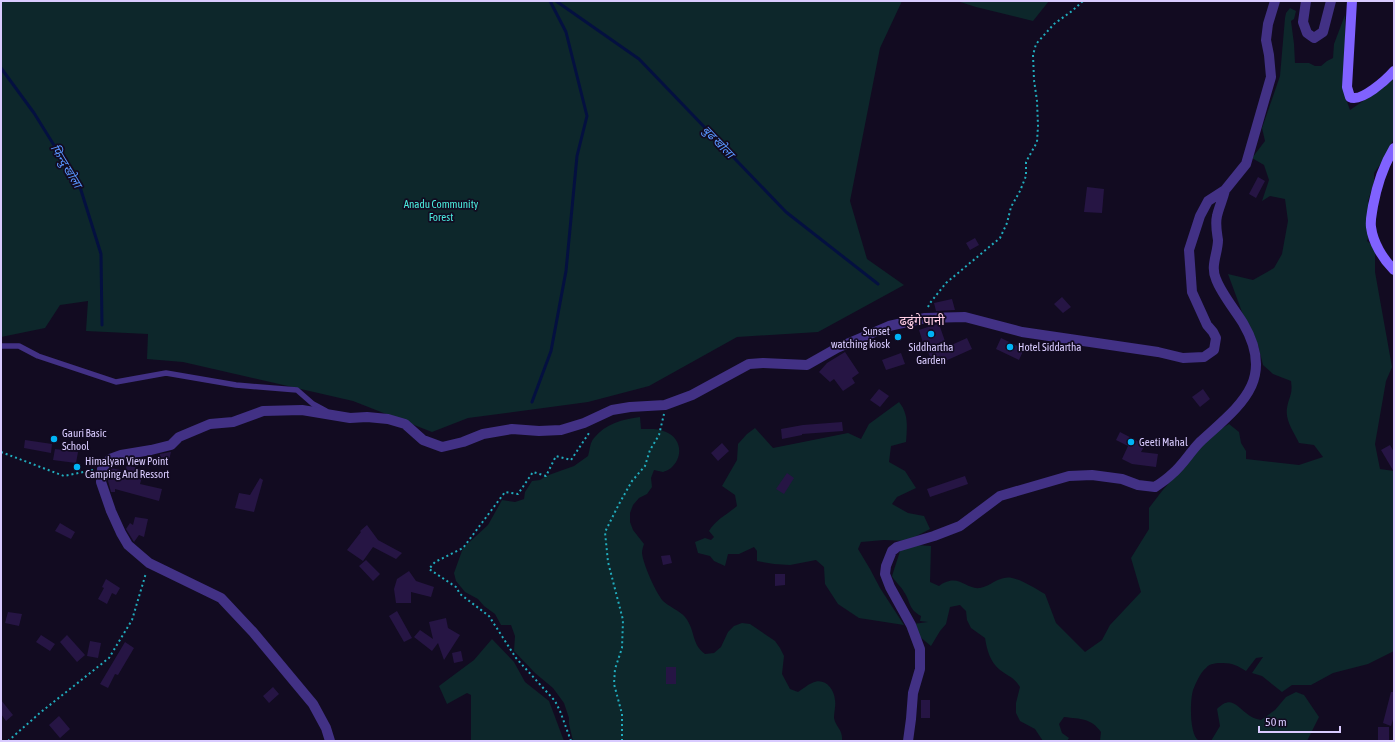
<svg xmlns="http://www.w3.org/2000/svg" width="1395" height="742" viewBox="0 0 1395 742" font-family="'Asap Condensed','Noto Sans Devanagari',sans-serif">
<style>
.green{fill:#0d272b}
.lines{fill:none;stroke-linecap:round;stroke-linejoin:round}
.stream{stroke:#041040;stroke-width:3}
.building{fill:#261544}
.path{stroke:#21acbd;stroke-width:2;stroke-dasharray:2 3;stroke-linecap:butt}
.service{stroke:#423185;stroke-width:5.5}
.minor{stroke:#423185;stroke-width:10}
.secondary{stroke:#8062ff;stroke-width:10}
.poi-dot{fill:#00b4f6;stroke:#120b21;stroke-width:1.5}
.labels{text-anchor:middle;stroke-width:3.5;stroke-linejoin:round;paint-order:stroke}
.park-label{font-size:11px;fill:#4bebde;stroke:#120b21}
.poi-label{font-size:11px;fill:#d9cbff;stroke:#120b21;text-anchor:start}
.water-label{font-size:12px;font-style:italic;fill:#5996ff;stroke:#120b21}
.quarter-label{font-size:13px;fill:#ffcde4;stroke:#120b21}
</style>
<rect width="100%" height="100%" fill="#120b21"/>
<path class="green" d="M1 1H902L880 48 850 201 867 259 904 285 818 332 737 337 649 386 588 402 468 418 432 432 353 401 183 362 147 359 148 334 86 331 88 301 60 305 45 328 1 337Z
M957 1H1049L1033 21 976 7Z
M1290 8 1296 11 1294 19 1291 21 1294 44 1295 63H1309L1315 66H1321L1327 61 1333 58 1334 44 1345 15 1346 99 1350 110 1379 90 1394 77V138L1384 159 1374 173V182L1368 201C1373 213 1372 230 1367 241L1375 247V272L1392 367 1386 381 1375 444 1380 469 1394 471V651L1368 664 1333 673 1311 685H1292L1282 692 1262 676 1252 673 1263 657 1256 658 1246 671C1238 666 1233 663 1223 663 1217 663 1210 663 1206 668 1200 673 1196 683 1193 690 1190 700 1189 735 1199 741H1100L1101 732C1091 718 1081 719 1064 717L1059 724 1062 733 1069 738 1067 741H1043L1035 729 1020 721 1016 713V703L1020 687C1013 676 1009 677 1000 670 990 662 987 650 985 638L971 628 967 620 966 611 960 605 950 607 946 624 940 631 931 646 920 637 913 624 928 622 920 621 921 616C908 609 911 602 904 592 901 586 895 582 892 576L901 548 916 545 931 546 930 582 939 586C959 572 965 590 980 588 991 586 1000 575 1012 578 1022 580 1036 589 1045 594L1056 623 1085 652 1102 640 1110 625 1141 592 1131 558 1149 529V508L1162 491 1198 450 1219 430 1229 424 1239 432 1241 443 1246 451V459L1299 465 1323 457 1314 445 1299 443C1294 432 1285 421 1287 408 1289 396 1293 395 1291 381L1273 374 1263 365 1258 345 1242 312 1228 274 1253 280 1274 268 1282 254 1288 221 1285 199 1270 196 1262 201 1269 180 1264 165 1252 158 1265 141 1262 128 1280 76 1285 18 1286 13Z
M899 402C909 414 907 428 906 442L891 446 889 462 905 471 916 488 897 497 892 504 908 513 924 516 930 529 907 541 884 540 861 542 858 549 870 569 880 588 904 625 859 618 838 604 825 584 824 567 816 560 790 565 774 564 757 561V551L754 547 739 554H728L725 566 714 561 710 556 698 553 695 542 705 538 711 540 714 537 709 531C715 520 728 514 737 506L735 495 722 486 737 460 738 444 747 434 755 428 773 448 848 433 861 439 869 424Z
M640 417 641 429C649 429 658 428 666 432 681 438 684 456 671 468 669 470 665 471 663 472L654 470 651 478 652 487 647 494 639 498 633 505 630 513V522L633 530 644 544C643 547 642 550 642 553 643 564 656 593 663 601 669 607 679 610 685 617 696 631 691 644 705 654L714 653 721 647 728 632 734 626 742 623 750 624 775 641 780 648 784 656 782 674 790 689 798 692C803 689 807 685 812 683 824 677 834 688 835 700 836 706 834 712 834 718 836 728 843 729 842 741H573L569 724V718L564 703 553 688 535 673 514 651 515 636 511 625H501L495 614 484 606 478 599 465 592 456 581 454 573 463 548 488 525 502 500 515 502 524 499 525 492 532 481 540 480 546 476 574 466 588 456C590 450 590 442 594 438 605 424 623 419 640 417Z
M492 639 514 662 525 682 549 701 564 741H471V695L467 693 447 704 439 686 474 660Z
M1296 692 1304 695 1319 717 1307 741H1211L1220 726 1217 709C1230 696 1235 704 1246 713 1251 717 1255 719 1261 720L1275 710 1286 697Z"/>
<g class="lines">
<path class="stream" d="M556 1 639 59 786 212 878 284
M1 68 34 113 80 187 101 254 102 325
M532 402 551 351 566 271 577 156 587 116 566 32 550 1"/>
</g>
<path class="building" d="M1258 177 1265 181 1256 198 1249 194Z
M1087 187 1104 189 1102 213 1084 212Z
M975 238 979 245 970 250 966 243Z
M1062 297 1071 307 1063 313 1054 304Z
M952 299 955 310 936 311 934 303Z
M937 324H939L947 347 967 338 972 349 934 366 925 345 924 346 919 330Z
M1001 338 1024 349 1019 360 996 349Z
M845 352 859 373 852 378 855 383 843 391 834 379 830 382 819 372 827 363Z
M901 353 905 364 886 370 882 360Z
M879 389 889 396 880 407 870 400Z
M1203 389 1210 399 1200 407 1192 397Z
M842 422 843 431 802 434V435L782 439 781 429 803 425Z
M1120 432 1145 445 1141 452 1158 454 1156 467 1132 464 1122 459 1128 446 1116 440Z
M25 440 52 444 51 453 24 448Z
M722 443 729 451 718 461 711 453Z
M1390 445 1394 452V472L1381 450Z
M55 449 78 452 76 463 53 460Z
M170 452H171L168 464 158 460 160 454Z
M127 465 144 470 140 484 162 489 159 501 115 489V492H111L108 481 109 471 111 468 125 471Z
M787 473 794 478 784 494 776 489Z
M965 476 968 484 930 497 927 489Z
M260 478 263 480 254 512 235 508 239 493 250 495Z
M135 517 148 519 144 537 139 535 134 542 126 529 130 523 133 525Z
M60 523 75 532 71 539 55 531Z
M367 525 378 540 402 553 396 559 373 547 363 561 347 550 361 532 360 531Z
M670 555 672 563 663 565 661 556Z
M366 560 380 574 373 581 359 566Z
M409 571 416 581 434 587 431 597 411 592V603H396L394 589 397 579Z
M775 574H785V585L775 586Z
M106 579 120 588 116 595 112 593 107 604 98 599 104 588 102 587Z
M397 611 412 638 404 642 389 616Z
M8 612 22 614 19 626 5 623Z
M446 618 448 628 460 635 444 660 438 643 432 651 414 637 420 630 433 639 429 622Z
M41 635 55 644 50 651 36 642Z
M67 635 85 655 77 662 60 642Z
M90 641 101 643 98 658 87 656Z
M125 642 134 648 118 675 115 674 108 688 100 684Z
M461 651 463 661 454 663 452 653Z
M666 667H676V684H666Z
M273 687 279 694 269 703 263 696Z
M1391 692H1394V716L1391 726 1383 723Z
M1 700 13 715 6 721 1 714Z
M921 700H930V718H921Z
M59 716 70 729 60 738 49 725Z
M1378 727H1389V741H1378Z"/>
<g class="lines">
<path class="path" d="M928 307 930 303 946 283 1000 238 1007 223 1011 207 1020 191 1026 176V162L1037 142 1038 126 1037 101 1034 80 1033 55 1036 44 1054 24 1072 11 1083 1
M1 452 64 476 93 470
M8 741 41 712 109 658 132 620 146 573
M571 741 560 711 555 701 516 658 489 616 460 594 456 587 429 569 435 562 463 548 505 492 518 494 533 472 546 476 556 456 571 460 589 433
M622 741V714L614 684 615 669 622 648 623 620 608 562 605 532 619 504 632 481 645 466 650 450 659 435 664 414"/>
<path class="service" d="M1 346H19L38 356 116 382 166 373 236 385 297 390 313 404 326 411"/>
<path class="minor" d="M1306 1 1303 22 1307 33 1314 38 1323 32 1331 1
M330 741 326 728 313 704 253 632 221 598 149 563 128 545 121 533 111 511 101 482 102 469 110 459 121 455 151 450 171 445 179 437 210 424 233 422 263 411 302 410 350 418 367 417 388 419 405 424 423 440 442 447 463 442 483 434 512 429 539 431 561 430 584 423 612 410 630 407 665 405 692 395 749 364 763 363 807 365 837 348 889 326 925 318 965 317 1022 332 1158 352 1183 358 1204 357 1214 350 1216 338 1213 332 1207 325 1192 292 1189 250 1200 216 1208 201 1225 190 1246 164 1271 77 1269 55 1266 40 1268 24 1275 1
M908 741 911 719 913 693 920 669V649L911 625 890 587 885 574 886 566 892 551 897 547 934 536 960 526 1000 496 1069 476 1092 475 1122 479 1138 485 1155 487C1161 483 1167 479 1172 474 1183 465 1190 452 1200 442 1239 406 1277 381 1243 323 1235 310 1221 293 1216 279 1210 266 1218 253 1218 240 1217 233 1215 224 1217 216 1219 207 1223 199 1225 190"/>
<path class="secondary" d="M1352 1 1347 87 1350 97C1361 103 1387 79 1394 71
M1394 148C1383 166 1377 185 1373 206 1372 213 1370 220 1371 227 1373 243 1383 259 1394 270"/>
</g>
<g class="poi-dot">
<circle cx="931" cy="334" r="4"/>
<circle cx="898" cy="337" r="4"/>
<circle cx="1010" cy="347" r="4"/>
<circle cx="54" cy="439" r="4"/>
<circle cx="1131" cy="442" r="4"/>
<circle cx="77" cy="467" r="4"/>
</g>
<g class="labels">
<g class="park-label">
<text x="441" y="208">Anadu Community<tspan x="441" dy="13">Forest</tspan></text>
</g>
<g class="poi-label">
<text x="890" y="335" text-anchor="end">Sunset<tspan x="890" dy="13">watching kiosk</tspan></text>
<text x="931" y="351" text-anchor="middle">Siddhartha<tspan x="931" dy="13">Garden</tspan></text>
<text x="1018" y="351">Hotel Siddartha</text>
<text x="62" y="437">Gauri Basic<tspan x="62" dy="13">School</tspan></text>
<text x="1139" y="446">Geeti Mahal</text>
<text x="85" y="465">Himalyan View Point<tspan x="85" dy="13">Camping And Ressort</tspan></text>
</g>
<g class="water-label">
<text transform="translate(718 142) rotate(46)" y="4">बुढ खोला</text>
<text transform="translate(66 166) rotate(59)" y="4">फिन्दु खोला</text>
</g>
<g class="quarter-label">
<text x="922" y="325">ढढुंगे पानी</text>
</g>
</g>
<rect width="1395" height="742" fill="none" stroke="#d9cbff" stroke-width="4"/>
<path d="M1259 726v6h81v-6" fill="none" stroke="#d9cbff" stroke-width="2"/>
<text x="1265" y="726" font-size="12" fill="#d9cbff" stroke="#120b21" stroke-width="3" paint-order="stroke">50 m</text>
</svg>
